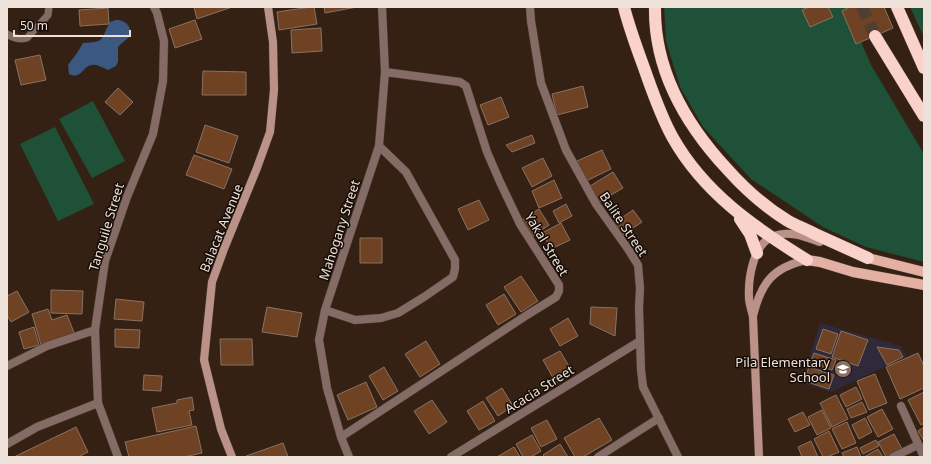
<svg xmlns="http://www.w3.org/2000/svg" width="931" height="464" viewBox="0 0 931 464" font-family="'Noto Sans',sans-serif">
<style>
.education{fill:#302939}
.green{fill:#1e5138}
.water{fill:#3b5880}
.building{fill:#6e4223;stroke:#8a7263}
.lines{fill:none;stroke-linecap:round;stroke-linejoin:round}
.highway-tunnel{stroke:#503e32;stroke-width:12;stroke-dasharray:12 6;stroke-linecap:butt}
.lane-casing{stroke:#4e3c30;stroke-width:8}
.street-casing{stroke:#4e3c30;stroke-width:9}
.secondary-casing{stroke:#4e3c30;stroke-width:9}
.primary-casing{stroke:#4e3c30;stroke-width:11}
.highway-casing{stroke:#4e3c30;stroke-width:13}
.lane{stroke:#846b65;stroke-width:7}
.street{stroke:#846b65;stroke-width:8}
.secondary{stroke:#ba9288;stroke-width:8}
.primary{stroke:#e4b0a4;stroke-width:10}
.highway{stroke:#f9d3ca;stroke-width:12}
.labels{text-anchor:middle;stroke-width:3;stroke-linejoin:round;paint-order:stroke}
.street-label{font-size:13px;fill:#eee1d9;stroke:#150c07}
.poi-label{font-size:13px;fill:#eee1d9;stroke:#150c07;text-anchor:end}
</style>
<rect width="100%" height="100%" fill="#342114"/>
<path class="education" d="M820 323 901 346 907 356 831 392 801 382Z"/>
<path class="green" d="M664 7H846L871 65 924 154V262L866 247 823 227 751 179 703 127 680 87 666 41Z
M910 7H924V37Z
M93 101 125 161 92 178 59 119Z
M55 127 94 204 58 221 20 144Z"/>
<path class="water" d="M116 20C126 20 134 28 128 38 125 41 121 43 118 47V62L116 66 108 70C103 68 97 64 92 65 82 66 82 80 69 74L68 65 77 53 83 43C106 42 100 40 110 22Z"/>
<path class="building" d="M194 7H232L197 19Z
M311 7H314L317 24 279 30 277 12Z
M324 7H357L325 13Z
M809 7H828L833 17 810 27 802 10Z
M850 7H884L893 28 856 44 842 11Z
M108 8 109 24 80 26 79 10Z
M195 20 202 39 175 48 169 29Z
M321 28 322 51 292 53 291 30Z
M40 55 46 80 21 85 15 60Z
M203 71 246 72V95H202Z
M583 86 588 107 557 115 552 94Z
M118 88 133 102 120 115 105 102Z
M501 97 509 117 488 125 480 105Z
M205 125 238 136 229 163 196 152Z
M532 135 535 143 512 152 506 145Z
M602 150 611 169 586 181 577 161Z
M194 155 232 169 224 189 186 175Z
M543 158 552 176 532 187 522 168Z
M613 172 623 188 599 202 590 186Z
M554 180 562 198 539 208 532 191Z
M479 200 489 220 468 230 458 209Z
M566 204 572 216 559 223 553 211Z
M539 209 549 225 533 236 522 220Z
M633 210 642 222 621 236 613 224Z
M561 223 570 240 551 249 542 233Z
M360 238H382V263H360Z
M521 276 538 301 521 312 504 287Z
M51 290 83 291 82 314 51 313Z
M17 291 29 312 11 322 7 315V296Z
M504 294 516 314 498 325 486 305Z
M116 299 144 302 142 321 114 319Z
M267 307 302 313 297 337 262 332Z
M591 307 617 308 615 336 590 324Z
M48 309 52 320 67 315 75 335 41 345 32 314Z
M568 318 578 336 560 346 550 329Z
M34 327 39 345 24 349 19 332Z
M115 329 140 330 139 348 115 347Z
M823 329 838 334 831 354 816 349Z
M841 331 868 340 858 366 832 357Z
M220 339H252L253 365H221Z
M426 341 440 364 420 377 405 354Z
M877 347 899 350 903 357 887 365Z
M560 351 573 373 556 383 543 360Z
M814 353 836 360 832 370 810 363Z
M918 353 924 366V388L900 399 886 367Z
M384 367 398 391 383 400 369 376Z
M809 367 834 375 829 389 804 381Z
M875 374 887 403 869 410 857 381Z
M144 375 162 376 161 391 143 390Z
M366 382 377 407 348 420 337 395Z
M856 387 862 399 846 407 840 395Z
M502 388 513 406 498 416 486 398Z
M924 392V423L921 425 908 400Z
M836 395 848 419 832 427 820 403Z
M192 397 194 410 189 411 192 425 157 432 152 408 177 403V400Z
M432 400 447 422 429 434 414 411Z
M483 401 495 421 479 430 467 411Z
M862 402 867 412 851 418 847 409Z
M882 409 893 429 878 437 867 417Z
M822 410 831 428 817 435 808 417Z
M803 412 810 425 795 432 788 419Z
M599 418 612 440 583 457H575L564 438Z
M865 418 872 432 859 439 852 425Z
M547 420 557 439 541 447 531 428Z
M847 422 856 443 842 449 832 429Z
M196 426 202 453 184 457H129L125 442Z
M76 427 88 452 78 457H14Z
M924 427V441L918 431Z
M829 431 839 452 827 457H823L814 439Z
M894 434 903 451 891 457H886L878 442Z
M532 435 541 451 531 457H523L516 444Z
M876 440 879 446 863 454 860 448Z
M811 441 818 457H802L798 447Z
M283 443 288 457H247L246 456Z
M560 444 568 457H545L543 455Z
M514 447 520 457H497Z
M857 447 861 457H844L842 453Z
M878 449 883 457H864Z"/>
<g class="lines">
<path class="highway-tunnel" d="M862 7 875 36"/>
<defs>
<path id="lane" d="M7 34C13 38 20 40 27 38L48 15 49 7"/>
<path id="street" d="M530 7 531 21 541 83 566 150 596 204 628 249 638 265 640 288 639 308 641 370 643 387 678 457
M325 310 355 320 381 318 398 313 424 297 453 277 455 269V260L406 172 379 146
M7 366 47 346 95 330
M901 406 924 457
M341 437 527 315 556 297 559 291V285L520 224 500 182 487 152 466 86 460 82 385 72
M7 444 37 427 98 403
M118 457 98 403 95 330 105 261 127 197 153 134 163 81 164 41 157 13 154 7
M349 457 341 437 327 388 319 340 325 310 379 146 385 72 382 7
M451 457 640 341
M598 457 659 418
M893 457 918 445"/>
<path id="secondary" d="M753 316C761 283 773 267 807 260
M232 457 221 429 204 360 212 282 224 249 257 168 270 132 274 90 273 42 268 7
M759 457 753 317C752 311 749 304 749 298 748 279 753 243 774 236 789 230 806 237 820 242"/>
<path id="primary" d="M868 258 924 272
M807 260 820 262 853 272 924 285"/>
<path id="highway" d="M624 7C629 27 636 46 643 65 652 90 660 115 673 138 704 193 755 228 807 260
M655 7C654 70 686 125 728 170 745 189 765 207 788 221 797 226 806 229 815 234 833 242 850 250 868 258
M897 7 924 68
M875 36 924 116
M740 219 750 234 757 253"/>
</defs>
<use href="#lane" class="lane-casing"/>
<use href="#street" class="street-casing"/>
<use href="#secondary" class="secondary-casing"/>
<use href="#primary" class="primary-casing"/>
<use href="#highway" class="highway-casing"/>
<use href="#lane" class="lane"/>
<use href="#street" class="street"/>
<use href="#secondary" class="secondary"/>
<use href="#primary" class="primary"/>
<use href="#highway" class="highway"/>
</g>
<defs>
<symbol id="school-disc" viewBox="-11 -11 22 22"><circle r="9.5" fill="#8d6e63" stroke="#150c07"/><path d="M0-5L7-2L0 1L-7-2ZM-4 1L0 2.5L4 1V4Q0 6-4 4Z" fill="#fff"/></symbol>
</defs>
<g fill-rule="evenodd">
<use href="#school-disc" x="833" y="359" width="20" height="20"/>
</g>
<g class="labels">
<g class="street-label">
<text transform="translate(624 224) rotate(56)" y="5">Balite Street</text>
<text transform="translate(106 227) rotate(-73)" y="5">Tanguile Street</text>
<text transform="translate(221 228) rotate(-68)" y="5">Balacat Avenue</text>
<text transform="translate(339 230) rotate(-72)" y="5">Mahogany Street</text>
<text transform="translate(547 244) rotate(59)" y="5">Yakal Street</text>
<text transform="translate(539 389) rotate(-32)" y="5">Acacia Street</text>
</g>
<g class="poi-label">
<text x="830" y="367">Pila Elementary<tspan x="830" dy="15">School</tspan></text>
</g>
</g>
<rect width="931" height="464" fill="none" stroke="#eee1d9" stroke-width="16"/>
<path d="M14 30v6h116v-6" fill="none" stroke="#eee1d9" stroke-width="2"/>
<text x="20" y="30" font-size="12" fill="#eee1d9" stroke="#150c07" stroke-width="3" paint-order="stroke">50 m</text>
</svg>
